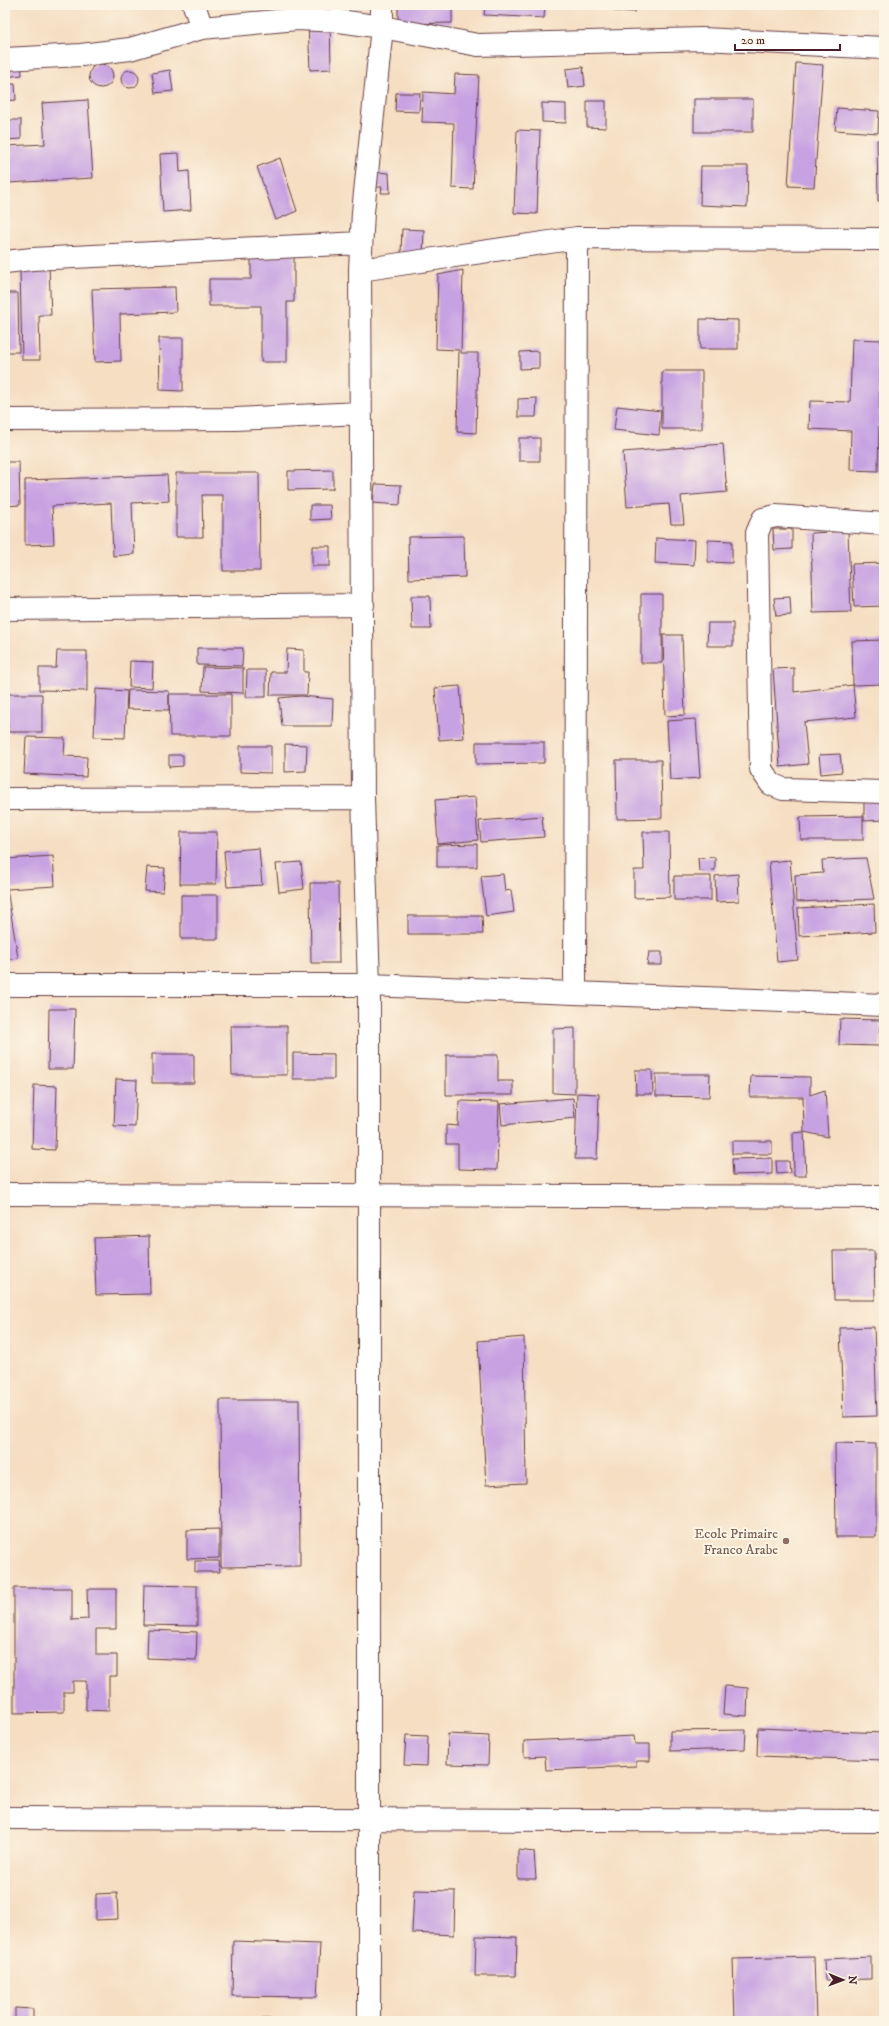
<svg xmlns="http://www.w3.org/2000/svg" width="889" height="2026" viewBox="0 0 889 2026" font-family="'IM FELL DW Pica',serif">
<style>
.building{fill:#c7a2e2}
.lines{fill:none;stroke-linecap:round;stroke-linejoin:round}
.minor-casing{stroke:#643c42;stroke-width:24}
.minor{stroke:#fff;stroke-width:22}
.education-dot{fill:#8d6e63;stroke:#fcf5e5;stroke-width:1.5}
.labels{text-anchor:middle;stroke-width:4;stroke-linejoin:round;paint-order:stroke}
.education-label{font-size:14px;fill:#785e54;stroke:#fcf5e5;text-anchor:end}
</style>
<rect width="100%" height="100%" fill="#fcf5e5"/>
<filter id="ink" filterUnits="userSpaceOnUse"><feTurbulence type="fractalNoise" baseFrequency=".025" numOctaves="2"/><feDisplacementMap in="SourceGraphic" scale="8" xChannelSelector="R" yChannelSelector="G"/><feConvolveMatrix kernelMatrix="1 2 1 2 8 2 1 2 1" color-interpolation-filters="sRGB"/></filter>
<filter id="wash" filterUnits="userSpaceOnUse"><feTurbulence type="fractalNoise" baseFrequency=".012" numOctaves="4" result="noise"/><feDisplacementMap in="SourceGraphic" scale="16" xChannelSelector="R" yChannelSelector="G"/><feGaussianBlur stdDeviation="0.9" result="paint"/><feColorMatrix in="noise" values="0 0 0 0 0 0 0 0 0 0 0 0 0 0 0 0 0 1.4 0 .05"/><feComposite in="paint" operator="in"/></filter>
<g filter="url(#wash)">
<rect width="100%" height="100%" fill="#f5dec2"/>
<g id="blocks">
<path class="building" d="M398 5H452V23L398 24Z
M485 5H545L544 18 484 15Z
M614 5H636L635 12 614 11Z
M330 22 331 69 310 70 308 23Z
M5 60H21L22 75 5 77Z
M796 63 823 65 814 187 788 186Z
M89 76a12 12 0 1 1 24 0a12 12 0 1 1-24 0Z
M583 67 585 86 568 88 566 69Z
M121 79a9 9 0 1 1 18 0a9 9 0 1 1-18 0Z
M170 70 173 91 155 93 152 73Z
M455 74 479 75 473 189 452 188 454 123 422 122 423 92 454 94Z
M5 84H15L16 100 5 101Z
M396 93H420L419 112 395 111Z
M694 99H753V132H694Z
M88 100 93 178 9 183 6 146 45 144 42 103Z
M587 101H606V128L587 127Z
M542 103 566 104V123L542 122Z
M837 108 879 111 878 133 835 130Z
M5 120H21V139L6 140Z
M517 130 540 131 537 214 514 213Z
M877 140H884V201H878Z
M179 153 180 172 189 171 191 210 163 212 160 154Z
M280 158 297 211 276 220 257 167Z
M701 166H748L747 207 700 205Z
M375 172 389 173 390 193H381L382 187H375Z
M402 229 424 230 423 255 401 254Z
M251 253H294V302H287V362H261V306H209V279H251Z
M49 267 51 315H39L40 360H22L20 268Z
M463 270 461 353H478L476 433 457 432 459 350 436 349 438 275Z
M175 287 176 312 120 314 121 361 95 362 92 289Z
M5 293H18L19 352H5Z
M700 319 738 320V349H700Z
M159 338H183V391L160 390Z
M852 339 881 340 878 471 850 470 851 431 809 429 810 401 850 402Z
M539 351V368L520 369V352Z
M662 371H702V429H662Z
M537 398 536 417H518V399Z
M617 406 661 411 659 435 614 430Z
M519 438H540V461H519Z
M723 444 727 492 681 496 684 524H671L669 504 627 507 623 452Z
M5 462H19L20 505 5 506Z
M333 470V489L288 490V471Z
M176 473H259L260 571H223V495H202L203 537H176Z
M167 475 169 501 132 503 134 554 113 556 111 503 52 506 54 544 25 545V480Z
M375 484 401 485 400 505 373 503Z
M310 505H330L331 519 310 520Z
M773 529H792V549L774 550Z
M848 531 851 612 813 613 811 533Z
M464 536 465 577 409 579 408 537Z
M656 538 695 540 694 565 655 563Z
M708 540 732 541V563L708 562Z
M312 546H330V566H312Z
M884 563V606L854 607 852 564Z
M641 594H662V663H641Z
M411 596H430L431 629H412Z
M790 597 791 615 776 616 774 598Z
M708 623H733V646H707Z
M663 635H682L685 715 665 716Z
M884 640V684L853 685 852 641Z
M197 648H243L242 666 197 665Z
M287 649 304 650V672H308L307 695H270L271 672H286Z
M57 651H87V691L39 690V668H56Z
M130 661 153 662 152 688 129 687Z
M203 667 243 668V693L202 691Z
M794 668V692L853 685 856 717 804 722 808 764 780 767 773 669Z
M247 670H266V697H246Z
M460 686 464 738 439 740 435 688Z
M96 689 127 691 125 738 94 737Z
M128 690 169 691V710L127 709Z
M5 694H42V732H8V724H5Z
M169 694H231V736H170Z
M301 696 333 699 332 726H282L279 698Z
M696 719 700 778 670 780 667 721Z
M26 737 65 738 64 756 87 757 86 777 24 774Z
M476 742H544V763L476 764Z
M285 744 307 745 306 771 285 772Z
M240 746H271V773L240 772Z
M840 754 842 772 821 774 819 755Z
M169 755H183V766L169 767Z
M616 760H661L662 818 617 819Z
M475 797 478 840 438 844 435 800Z
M884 800V820L864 821V801Z
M542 816 544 837 481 842 479 821Z
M863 816V840H801L800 817Z
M181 832H217L216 884H180Z
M643 832H669L670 897 634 898V870H644Z
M477 844V867H437V845Z
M259 848 262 885 227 887 224 851Z
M53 856 55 886 7 889 18 958 5 960V859Z
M715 857V870L699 871 698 858Z
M866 858 874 899 796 902 795 875 823 873 822 860Z
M790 860 798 960 777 962 769 862Z
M301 862 304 889 279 892 276 864Z
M147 867 165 868 163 892 145 891Z
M503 874 505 891 511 890 514 912 486 916 481 876Z
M738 874 739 901 716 902 715 876Z
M674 876H711V900H674Z
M310 883H338L339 963H311Z
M181 895H218V939H181Z
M874 904 875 932 799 936 798 908Z
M408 916H482L483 934H408Z
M649 952H662V965H647Z
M49 1009H75L73 1069H48Z
M840 1019 881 1020 880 1046 839 1045Z
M231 1026H287V1075H232Z
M575 1028V1094L553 1093V1029Z
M293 1053 334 1054V1079H293Z
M152 1054H194V1083H152Z
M446 1055H498V1081H513V1095H446Z
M883 1057H884V1096H880Z
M635 1070H652L653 1094H636Z
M656 1074H710L709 1097 656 1096Z
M751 1076 810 1077V1095L825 1090 828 1137 804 1132 803 1097H750Z
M116 1079 137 1080 135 1127 114 1126Z
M34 1085 57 1086 55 1150 32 1149Z
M577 1093 599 1094 597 1159H575Z
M573 1098 575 1118 502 1125 500 1104Z
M459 1101 499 1102 497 1170 458 1169V1144H446V1125L458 1126Z
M804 1132 806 1176H794L793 1133Z
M732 1141H772V1154H732Z
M772 1158V1174L733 1175 732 1159Z
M776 1161H789L790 1173 777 1174Z
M149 1236 150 1294 96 1295 94 1238Z
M833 1251H874L875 1300H834Z
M874 1327 877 1416 843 1417 840 1328Z
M524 1337 526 1483 486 1485 478 1341Z
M220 1400H299L300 1566 221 1567Z
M835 1443 876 1444V1537H836Z
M219 1529V1558L187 1559V1530Z
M195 1561H219L220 1572H195Z
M144 1585 197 1586V1626L143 1625Z
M14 1588H72V1620L88 1619 87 1589H116V1629H96V1655H117V1676H109V1711L86 1710V1681H73V1692H64V1712L14 1713Z
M148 1630 197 1632 196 1660 147 1658Z
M725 1686 748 1688 747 1716 723 1714Z
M758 1728 884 1733V1760L757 1756Z
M746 1730 745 1749 670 1751V1731Z
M448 1734 489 1736 488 1765 447 1764Z
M406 1735 428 1736 427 1766 404 1765Z
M634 1736 635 1744H650V1761H636V1766L546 1770 545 1756 524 1757V1741Z
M518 1850 534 1852 536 1879H518Z
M414 1890 455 1891 454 1935 412 1933Z
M117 1893 118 1919 96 1920V1894Z
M476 1936 517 1937 516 1976H475Z
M233 1941 320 1944 317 1997 232 1996Z
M814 1957 816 2021H735L733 1959Z
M871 1957V1979L825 1980 824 1959Z
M15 2008 33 2009V2021H15Z
M227 2019H270V2021H227Z"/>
</g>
</g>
<g filter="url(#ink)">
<use href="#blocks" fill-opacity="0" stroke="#643c42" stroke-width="1"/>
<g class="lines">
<defs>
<path id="minor" d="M194 5 202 28
M5 59 81 55 130 49 202 28 297 19 339 21 382 27 478 45 702 39 884 48
M5 262 32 259 361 243
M360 270 577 238 884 239
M5 420 236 419 360 413
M884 524 776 516 763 519 757 533 761 769 771 784 783 789 884 792
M5 609 363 605
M5 799 363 798
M5 985H369L884 1005
M575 993 577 238
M5 1194 884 1197
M5 1818 884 1821
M369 2021V985L363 798 360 270 363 212 382 27V5"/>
</defs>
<use href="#minor" class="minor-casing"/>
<use href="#minor" class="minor"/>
</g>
</g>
<circle class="education-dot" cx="786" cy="1541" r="4"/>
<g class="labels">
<g class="education-label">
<text x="778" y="1538">Ecole Primaire<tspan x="778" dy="16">Franco Arabe</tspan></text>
</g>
</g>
<rect width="889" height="2026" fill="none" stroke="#fcf5e5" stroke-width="20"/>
<g transform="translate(843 1980) rotate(91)" stroke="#fcf5e5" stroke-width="3" paint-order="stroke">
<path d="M0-3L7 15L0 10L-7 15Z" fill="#4a1f2b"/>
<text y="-6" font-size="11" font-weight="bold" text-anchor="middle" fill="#4a1f2b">N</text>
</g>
<path d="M735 44v6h105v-6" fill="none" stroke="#4a1f2b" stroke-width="2"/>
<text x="741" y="44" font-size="12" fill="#4a1f2b" stroke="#fcf5e5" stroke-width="3" paint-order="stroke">20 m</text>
</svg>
